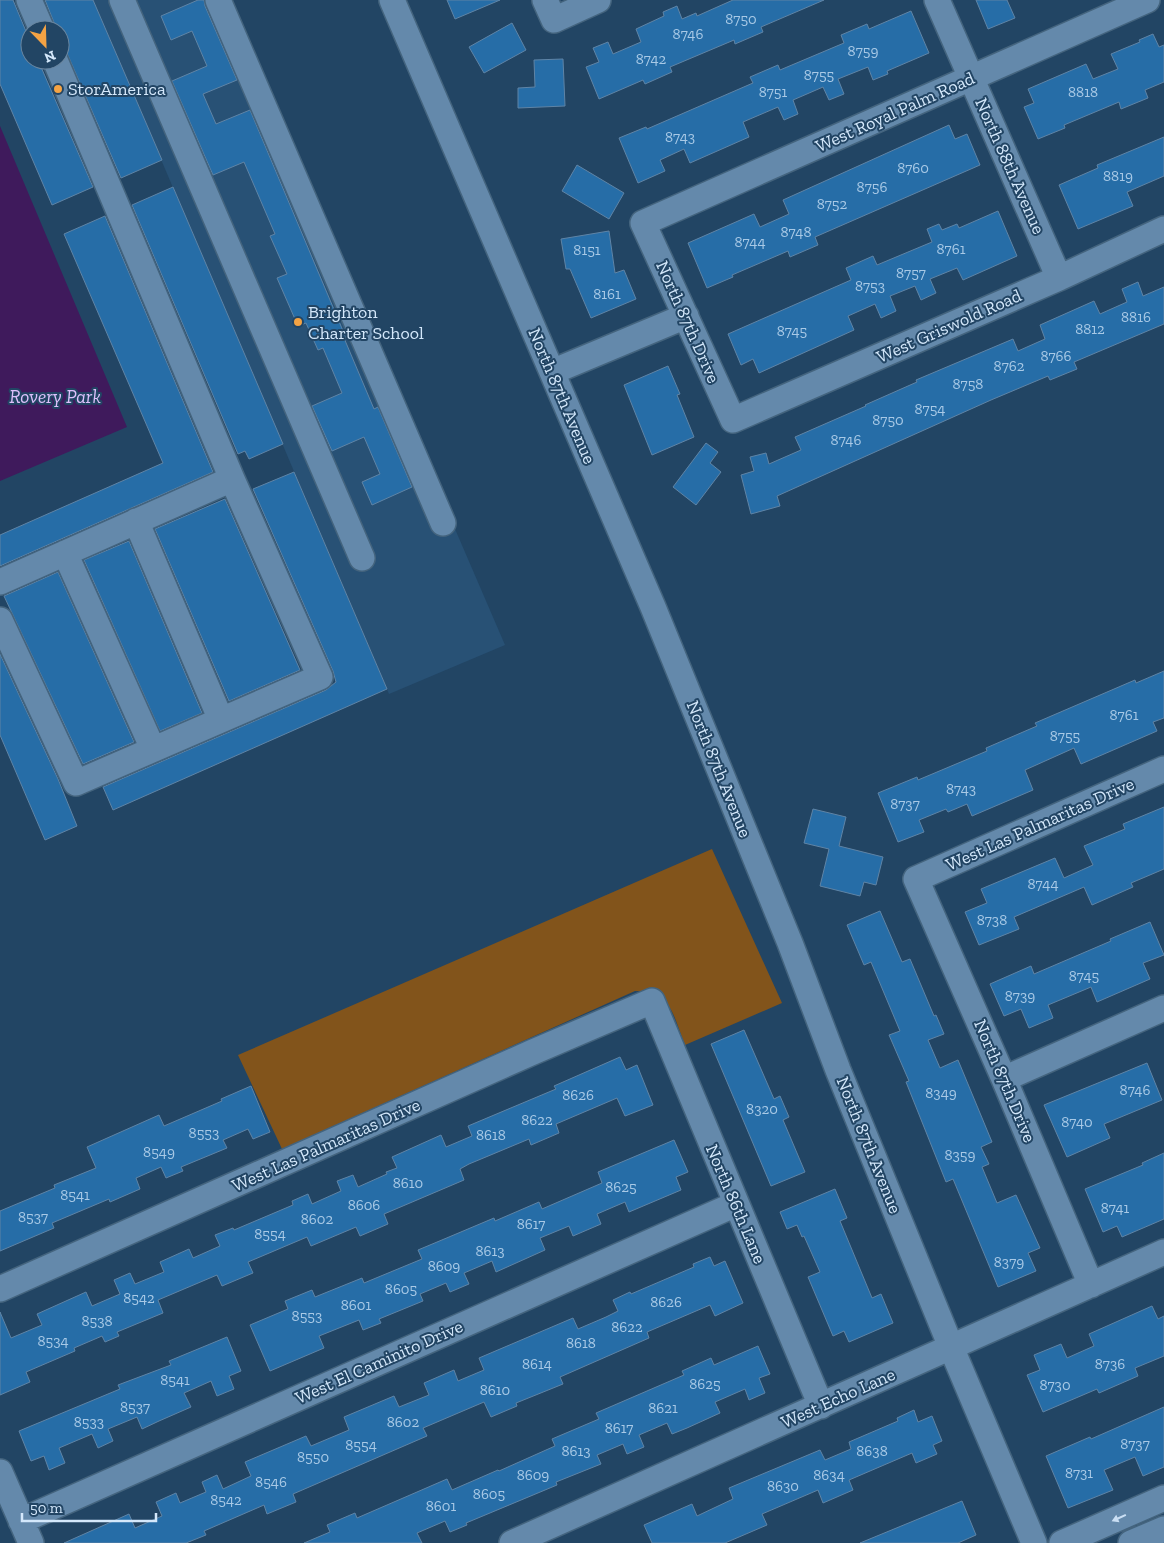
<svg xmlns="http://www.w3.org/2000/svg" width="1164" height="1543" viewBox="0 0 1164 1543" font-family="'Zilla Slab',serif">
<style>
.built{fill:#285175}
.green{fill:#82541b}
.water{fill:#3f1a5c}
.building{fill:#266da7;stroke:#5f84a6}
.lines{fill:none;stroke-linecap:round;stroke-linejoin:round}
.minor-casing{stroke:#44647e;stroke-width:28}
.minor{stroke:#6489ab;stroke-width:25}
.oneway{fill:#c9def3}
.poi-dot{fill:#f4a344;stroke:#224564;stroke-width:2}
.labels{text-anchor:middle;stroke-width:4;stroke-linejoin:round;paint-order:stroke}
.number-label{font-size:15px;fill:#a8c9e6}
.poi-label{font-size:18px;fill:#d4e8fb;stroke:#224564;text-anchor:start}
.street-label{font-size:18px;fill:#d4e8fb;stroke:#224564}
.water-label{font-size:19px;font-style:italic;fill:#dec1fc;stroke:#224564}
</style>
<rect width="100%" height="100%" fill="#224564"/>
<path class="built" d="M93 0H227L505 645 389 694Z"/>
<path class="green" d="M712 849 782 1003 685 1045C673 1017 673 991 635 991L282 1149 238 1055Z"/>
<path class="water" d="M0 126 127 427 0 481Z"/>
<path class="building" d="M0 0H13L30 41V60H38L93 187 52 205 0 84Z
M45 0H93L162 160 121 178 60 37V30H57Z
M198 0H204L205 6 237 80 203 94 216 124 250 110 346 338H344L374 409 378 407 412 487 372 505 362 482 380 474 364 437 332 451 312 406 342 393 323 348 318 350 306 323 298 326 277 278 287 274 270 236 275 234 244 162 213 175 172 81 207 66 192 31 171 40 161 16Z
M447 0H500L455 19Z
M733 0H824L761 27 763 32 735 44 734 40 670 67 672 72 645 84 643 80 599 99 586 67 599 62 593 48 608 42 613 54 641 42 636 29 664 16 663 12 677 6 682 19 696 13 697 16Z
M976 0H1007L1015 18 988 29Z
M911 11 929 53 887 71 888 74 873 80 868 67 838 79 844 94 829 100 823 87 793 100 798 114 784 120 778 107 743 122 749 137 690 163 684 149 660 160 665 171 638 183 619 138 646 127 647 129 753 83 750 77 778 65 780 70 844 43 841 35 867 24 869 29Z
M512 23 526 50 484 73 469 47Z
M1153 34 1159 47 1164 45V82L1145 90 1148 98 1121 109 1119 102 1064 125 1065 128 1038 139 1024 107 1034 103 1028 89 1086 64 1093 79 1118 69 1111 54 1140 42 1139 40Z
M563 59 565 106 518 108V88L535 87 534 60Z
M949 125 955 139 967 134 980 165 815 237 818 245 790 257 788 251 732 275 733 277 707 288 688 243 754 214 760 227 789 214 783 200Z
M1164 137V176L1127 192 1133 206 1078 229 1059 185 1098 168 1097 165Z
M577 165 624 193 609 219 562 191Z
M173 187 283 444 249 459 245 451 238 454 132 205Z
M998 211 1017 256 963 280 957 268 930 279 936 293 921 300 915 286 890 296 896 311 881 318 875 304 848 316 854 330 759 373 753 359 741 365 728 334 851 280 846 268 873 256 877 265 932 242 927 229 939 224 942 230 957 224 959 228Z
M105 216 213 472 0 566V535L163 463 64 234Z
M609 231 615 273 624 270 636 299 591 318 570 269H566L561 239Z
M1138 282 1143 296 1164 287V324L1074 362 1077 369 1050 380 1048 376 991 400 777 496 780 506 751 514 741 475 754 471 750 457 766 453 769 464 801 450 795 437 866 406 865 405 917 382 916 380 1013 339 1018 351 1045 339 1040 325 1094 301 1100 314 1127 302 1122 289Z
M668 366 680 394 677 395 694 437 652 455 624 385Z
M706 443 718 452 710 463 721 472 696 505 673 487Z
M294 472 387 689 113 810 103 787 326 690 336 682 333 671 253 489Z
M225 499 300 670 229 701 155 529Z
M129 541 202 713 160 731 84 560Z
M58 572 134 742 83 764 4 596Z
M0 654 58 779 77 826 45 840 0 735Z
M1164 671V718L1153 722 1157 731 1081 764 1074 748 1025 770 1033 790 972 816 967 804 948 812 946 809 919 820 924 832 898 842 878 793 917 777 918 780 987 751 986 748 1037 726 1035 723 1135 680 1136 683Z
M1164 807V869L1131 883 1133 887 1092 905 1084 887 1014 917 1019 929 979 945 965 912 987 903 981 889 1055 858 1064 878 1093 865 1084 846 1125 829 1123 824Z
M813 809 846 817 839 846 883 857 876 885 864 882 860 896 820 886 829 849 804 843Z
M880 911 902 962 910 959 934 1016 936 1015 944 1034 928 1040 940 1068 958 1060 992 1142 981 1147 989 1164 982 1167 997 1203 1016 1195 1040 1248 1028 1253 1036 1271 998 1287 953 1179 946 1182 906 1082 909 1081 889 1035 900 1031 871 962 864 965 847 925Z
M1150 922 1164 955 1143 963 1150 979 1097 1002 1091 987 1048 1005 1053 1018 1029 1028 1021 1009 1004 1016 990 984 1031 966 1034 974 1111 941 1110 939Z
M744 1030 774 1099 780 1096 789 1117 783 1120 805 1172 771 1186 711 1044Z
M620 1057 626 1070 637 1065 653 1105 625 1116 617 1098 556 1124 559 1133 531 1145 529 1139 469 1164 460 1169 464 1180 384 1214 388 1224 360 1236 356 1227 311 1246 307 1237 248 1262 253 1273 222 1286 217 1275 158 1300 163 1313 117 1332 119 1336 105 1342 102 1336 74 1348 75 1351 26 1372 30 1382 0 1395V1312L11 1338 42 1325 37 1314 86 1292 92 1306 120 1294 114 1280 130 1273 135 1284 164 1272 160 1262 189 1249 193 1258 220 1246 215 1235 233 1228 234 1230 293 1205 292 1201 308 1194 312 1204 341 1191 337 1181 353 1175 358 1187 387 1174 386 1172 397 1168 392 1157 441 1135 446 1147 472 1136 468 1126 556 1089 554 1086Z
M1147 1063 1162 1100 1104 1124 1110 1138 1067 1157 1044 1105Z
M251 1086 270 1132 253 1139 248 1129 223 1140 227 1148 181 1167 183 1171 166 1178 161 1167 136 1178 140 1189 110 1202 109 1199 52 1223 54 1228 0 1251V1211L55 1188 54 1185 96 1168 87 1147 159 1115 164 1126 222 1101 221 1099Z
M674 1140 688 1172 676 1177 681 1190 629 1212 625 1202 597 1214 601 1224 573 1236 569 1226 540 1238 545 1250 496 1272 492 1261 464 1273 469 1284 450 1292 446 1283 420 1294 423 1301 379 1319 381 1323 363 1330 359 1320 319 1336 324 1348 270 1371 250 1325 288 1309 285 1301 312 1290 315 1297 362 1278 364 1283 422 1259 418 1250 449 1237 494 1218 495 1221 539 1202 542 1209 602 1183 598 1172Z
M1164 1153V1219L1122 1237 1117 1226 1103 1232 1085 1189 1143 1165 1142 1163Z
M835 1189 847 1218 840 1221 872 1298 881 1294 893 1323 849 1342 844 1331 833 1336 808 1277 820 1272 804 1236 802 1237 797 1225 787 1229 780 1212Z
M710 1257 714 1266 725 1261 743 1303 715 1316 710 1305 647 1332 649 1338 560 1377 563 1384 516 1403 517 1406 491 1417 484 1402 423 1428 427 1436 293 1494 296 1502 267 1514 264 1505 204 1531 206 1535 186 1543H64L129 1514 135 1528 162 1516 156 1502 176 1493 180 1503 206 1492 202 1482 217 1475 223 1489 251 1476 245 1462 306 1436 311 1446 349 1430 344 1417 394 1396 399 1407 429 1395 424 1383 454 1370 458 1381 484 1370 479 1358 573 1318 578 1329 606 1317 618 1311 613 1300 630 1292 631 1294 694 1267 693 1264Z
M1152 1306 1158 1319 1164 1316V1356L1135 1368 1138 1376 1099 1393 1097 1389 1043 1412 1027 1375 1040 1370 1034 1355 1061 1344 1067 1358 1094 1346 1089 1334Z
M227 1337 241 1371 229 1376 234 1389 217 1396 211 1381 184 1393 191 1407 159 1421 142 1429 137 1417 108 1429 113 1441 98 1448 92 1434 59 1448 65 1463 49 1470 44 1456 31 1461 19 1431 120 1389 118 1385 171 1365 169 1361Z
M758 1346 770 1374 759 1378 765 1393 749 1400 745 1389 715 1402 720 1413 687 1428 672 1434 667 1423 639 1435 644 1447 627 1454 623 1444 597 1455 601 1464 556 1482 557 1485 466 1523 467 1525 450 1532 445 1521 417 1533 422 1543H304L330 1532 327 1525 355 1513 357 1518 447 1479 452 1490 498 1470 499 1471 555 1446 552 1439 599 1419 596 1413 684 1375 682 1371 711 1358 714 1365Z
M1164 1407V1467L1143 1476 1135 1457 1104 1470 1113 1490 1068 1508 1046 1456 1090 1437 1091 1439Z
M914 1410 918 1422 932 1416 942 1441 933 1445 937 1454 916 1463 912 1453 849 1480 853 1490 823 1503 818 1490 762 1514 767 1525 725 1543H652L644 1525 692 1504 697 1516 733 1499 729 1488 820 1450 825 1460 851 1449 849 1442 898 1421 897 1418Z
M962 1501 976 1535 958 1543H860Z"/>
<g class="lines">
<defs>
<path id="minor" d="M29 0 42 30
M122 0 362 558
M218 0 443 523
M392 0 653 607 790 943 838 1070 951 1347 1034 1543
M545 0 554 20 598 0
M937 0 1059 278
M1147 0 643 223 733 420 1059 278 1164 229
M552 372 686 316
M136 521 221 720
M65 553 153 749
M0 582 232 479
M0 620 76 783 320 677 232 479 55 60
M1004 1079 1164 1008
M1091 1285 1004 1079 916 879 1164 769
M0 1289 533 1052 652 1001 821 1406
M0 1472 31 1543
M21 1521 736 1204
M512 1543 1164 1252
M1062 1543 1164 1498
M1131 1543 1164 1529"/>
</defs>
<use href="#minor" class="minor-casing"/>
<use href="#minor" class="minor"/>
</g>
<defs><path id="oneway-solid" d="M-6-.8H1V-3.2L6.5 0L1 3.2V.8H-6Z" transform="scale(1.25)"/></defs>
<use class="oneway" href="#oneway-solid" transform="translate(1119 1518) rotate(156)"/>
<g class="poi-dot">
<circle cx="58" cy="89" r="5"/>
<circle cx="298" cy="322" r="5"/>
</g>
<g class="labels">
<g class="number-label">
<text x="741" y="24">8750</text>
<text x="688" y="39">8746</text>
<text x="863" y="56">8759</text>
<text x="651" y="64">8742</text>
<text x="819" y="80">8755</text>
<text x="773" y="97">8751</text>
<text x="1083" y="97">8818</text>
<text x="680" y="142">8743</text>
<text x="913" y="173">8760</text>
<text x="1118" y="181">8819</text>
<text x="872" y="192">8756</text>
<text x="832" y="209">8752</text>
<text x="796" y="237">8748</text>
<text x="750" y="247">8744</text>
<text x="951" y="254">8761</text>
<text x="587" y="255">8151</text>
<text x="911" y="278">8757</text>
<text x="870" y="291">8753</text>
<text x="607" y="299">8161</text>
<text x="1136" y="322">8816</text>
<text x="1090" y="334">8812</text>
<text x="792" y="336">8745</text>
<text x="1056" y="361">8766</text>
<text x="1009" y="371">8762</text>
<text x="968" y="389">8758</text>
<text x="930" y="414">8754</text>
<text x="888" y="425">8750</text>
<text x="846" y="445">8746</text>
<text x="1124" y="720">8761</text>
<text x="1065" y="741">8755</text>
<text x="961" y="794">8743</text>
<text x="905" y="809">8737</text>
<text x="1043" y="889">8744</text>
<text x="992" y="925">8738</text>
<text x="1084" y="981">8745</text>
<text x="1020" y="1001">8739</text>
<text x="1135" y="1095">8746</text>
<text x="941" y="1098">8349</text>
<text x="578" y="1100">8626</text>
<text x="762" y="1114">8320</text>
<text x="537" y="1125">8622</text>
<text x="1077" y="1127">8740</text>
<text x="204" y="1138">8553</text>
<text x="491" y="1140">8618</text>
<text x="159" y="1157">8549</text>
<text x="960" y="1160">8359</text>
<text x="408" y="1188">8610</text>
<text x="621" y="1192">8625</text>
<text x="75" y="1200">8541</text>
<text x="364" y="1210">8606</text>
<text x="1115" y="1213">8741</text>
<text x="33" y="1222">8537</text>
<text x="317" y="1224">8602</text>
<text x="531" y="1229">8617</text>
<text x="270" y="1239">8554</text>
<text x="490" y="1256">8613</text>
<text x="1009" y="1267">8379</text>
<text x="444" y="1271">8609</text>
<text x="401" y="1294">8605</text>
<text x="139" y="1303">8542</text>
<text x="666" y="1307">8626</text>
<text x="356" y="1310">8601</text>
<text x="307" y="1321">8553</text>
<text x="97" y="1326">8538</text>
<text x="627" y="1332">8622</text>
<text x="53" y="1346">8534</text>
<text x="581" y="1348">8618</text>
<text x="537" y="1369">8614</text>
<text x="1110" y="1369">8736</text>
<text x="175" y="1385">8541</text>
<text x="705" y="1389">8625</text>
<text x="1055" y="1390">8730</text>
<text x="495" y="1395">8610</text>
<text x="135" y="1412">8537</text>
<text x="663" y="1413">8621</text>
<text x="89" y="1427">8533</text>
<text x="403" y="1427">8602</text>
<text x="619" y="1433">8617</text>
<text x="1135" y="1449">8737</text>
<text x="361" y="1450">8554</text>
<text x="576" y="1456">8613</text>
<text x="872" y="1456">8638</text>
<text x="313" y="1462">8550</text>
<text x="1079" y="1478">8731</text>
<text x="533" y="1480">8609</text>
<text x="829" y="1480">8634</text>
<text x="271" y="1487">8546</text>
<text x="783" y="1491">8630</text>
<text x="489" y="1499">8605</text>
<text x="226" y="1505">8542</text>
<text x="441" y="1511">8601</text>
</g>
<g class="poi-label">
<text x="68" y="95">StorAmerica</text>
<text x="308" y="318">Brighton<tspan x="308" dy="21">Charter School</tspan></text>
</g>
<g class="street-label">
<text transform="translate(895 112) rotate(-24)" y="6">West Royal Palm Road</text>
<text transform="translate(1010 166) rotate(66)" y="6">North 88th Avenue</text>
<text transform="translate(688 322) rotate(66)" y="6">North 87th Drive</text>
<text transform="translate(949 326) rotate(-24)" y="6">West Griswold Road</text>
<text transform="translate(562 396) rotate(67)" y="6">North 87th Avenue</text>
<text transform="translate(719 769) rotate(68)" y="6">North 87th Avenue</text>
<text transform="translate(1040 824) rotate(-24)" y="6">West Las Palmaritas Drive</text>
<text transform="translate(1005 1081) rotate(67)" y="6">North 87th Drive</text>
<text transform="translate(326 1145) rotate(-24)" y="6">West Las Palmaritas Drive</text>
<text transform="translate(869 1145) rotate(68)" y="6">North 87th Avenue</text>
<text transform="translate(736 1204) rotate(67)" y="6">North 86th Lane</text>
<text transform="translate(379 1362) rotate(-24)" y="6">West El Caminito Drive</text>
<text transform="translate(838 1398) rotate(-24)" y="6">West Echo Lane</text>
</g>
<g class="water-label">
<text x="55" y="403">Rovery Park</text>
</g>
</g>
<g transform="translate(45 45) rotate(157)"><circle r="24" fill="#224564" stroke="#6986a0"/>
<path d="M0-4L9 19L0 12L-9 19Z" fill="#f4a344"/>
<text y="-8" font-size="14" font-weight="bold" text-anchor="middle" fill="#d4e8fb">N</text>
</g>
<path d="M22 1513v8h134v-8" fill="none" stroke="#d4e8fb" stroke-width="2.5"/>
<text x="30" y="1513" font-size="15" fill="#d4e8fb" stroke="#224564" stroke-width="4" paint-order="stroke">50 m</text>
</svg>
